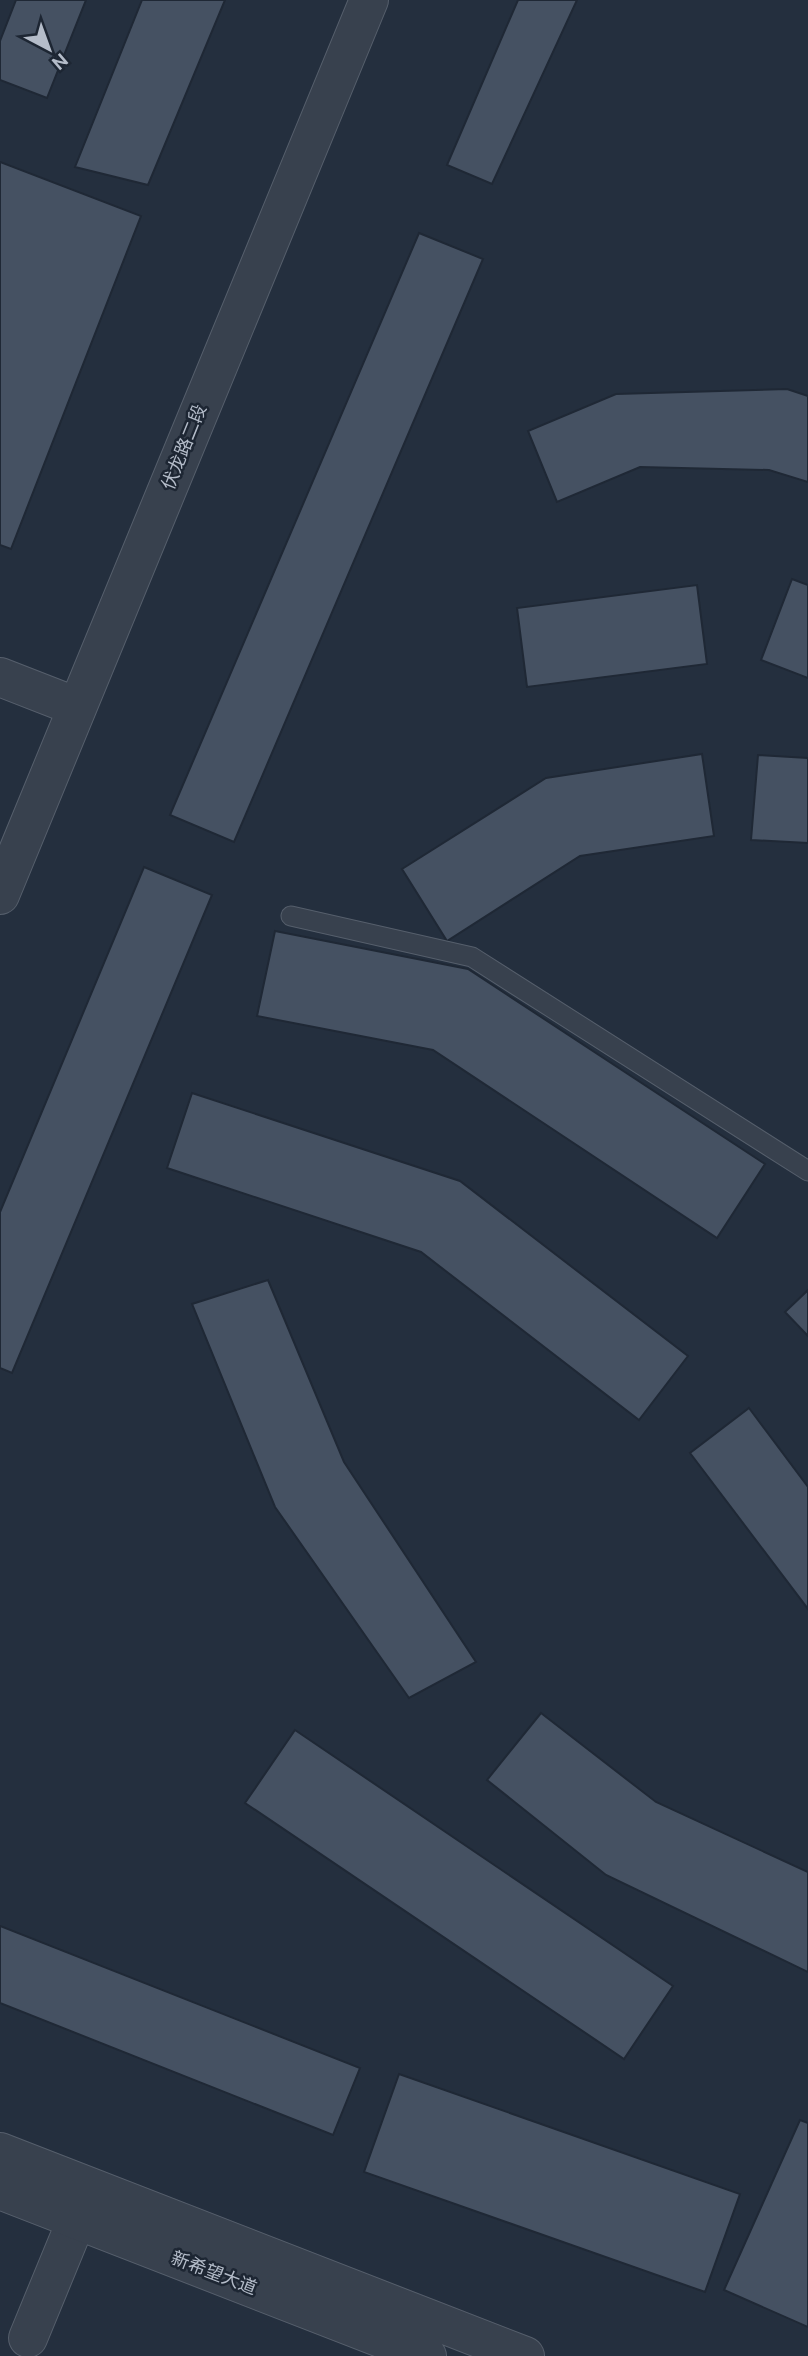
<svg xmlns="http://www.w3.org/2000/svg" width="808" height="2356" viewBox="0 0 808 2356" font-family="Ubuntu,'Noto Sans SC',sans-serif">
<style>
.building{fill:#455162;stroke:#1f2835;stroke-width:2}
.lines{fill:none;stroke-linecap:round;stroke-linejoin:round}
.service-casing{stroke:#565f6c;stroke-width:21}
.minor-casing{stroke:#565f6c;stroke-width:40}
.tertiary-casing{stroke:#565f6c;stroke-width:40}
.service{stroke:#38414e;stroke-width:19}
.minor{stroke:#38414e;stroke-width:38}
.tertiary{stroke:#38414e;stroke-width:38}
.labels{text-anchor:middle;stroke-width:5;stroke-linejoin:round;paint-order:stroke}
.street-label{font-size:18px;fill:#b4bcc9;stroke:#1d2633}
</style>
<rect width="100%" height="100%" fill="#242f3e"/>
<path class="building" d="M16 0H86L47 98 0 80V41Z
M142 0H225L148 185 75 167Z
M518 0H577L492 184 447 165Z
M0 162 141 216 11 549 0 545Z
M419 233 483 259 234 842 170 815Z
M787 389 808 396V482L769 470 640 467 557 502 528 431 616 394Z
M792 579 808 585V678L761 660Z
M697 585 707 664 527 687 517 608Z
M702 754 714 836 580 856 447 941 402 869 546 778Z
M758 755 808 758V843L751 840Z
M144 867 212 895 12 1373 0 1368V1212Z
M275 931 468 969 765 1164 717 1238 433 1050 257 1016Z
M192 1093 460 1181 688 1356 639 1420 421 1252 167 1168Z
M268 1280 344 1462 476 1662 409 1698 275 1507 192 1304Z
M808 1290V1336L785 1312Z
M749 1408 808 1487V1609L690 1453Z
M541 1713 656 1802 808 1872V1972L606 1875 487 1780Z
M295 1730 673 1986 624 2059 245 1803Z
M0 1926 360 2068 333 2135 0 2003Z
M399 2074 740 2194 705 2292 364 2172Z
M800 2120 808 2123V2327L724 2290Z"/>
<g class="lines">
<defs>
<path id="service" d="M291 916 472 957 808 1171"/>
<path id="minor" d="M0 677 77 707
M0 895 369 0
M28 2338 77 2219"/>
<path id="tertiary" d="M0 2152 525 2356
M0 2190 427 2356"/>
</defs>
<use href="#service" class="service-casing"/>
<use href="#minor" class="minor-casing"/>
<use href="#tertiary" class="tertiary-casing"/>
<use href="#service" class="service"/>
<use href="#minor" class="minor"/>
<use href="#tertiary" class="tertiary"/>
</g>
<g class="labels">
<g class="street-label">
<text transform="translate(184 447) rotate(-68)" y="6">伏龙路二段</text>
<text transform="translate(214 2273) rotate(21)" y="6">新希望大道</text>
</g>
</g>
<g transform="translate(49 49) rotate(139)" stroke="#1d2633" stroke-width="5" paint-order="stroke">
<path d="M0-5L12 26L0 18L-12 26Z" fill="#b4bcc9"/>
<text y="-10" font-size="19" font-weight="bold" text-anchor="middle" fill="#b4bcc9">N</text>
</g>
</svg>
